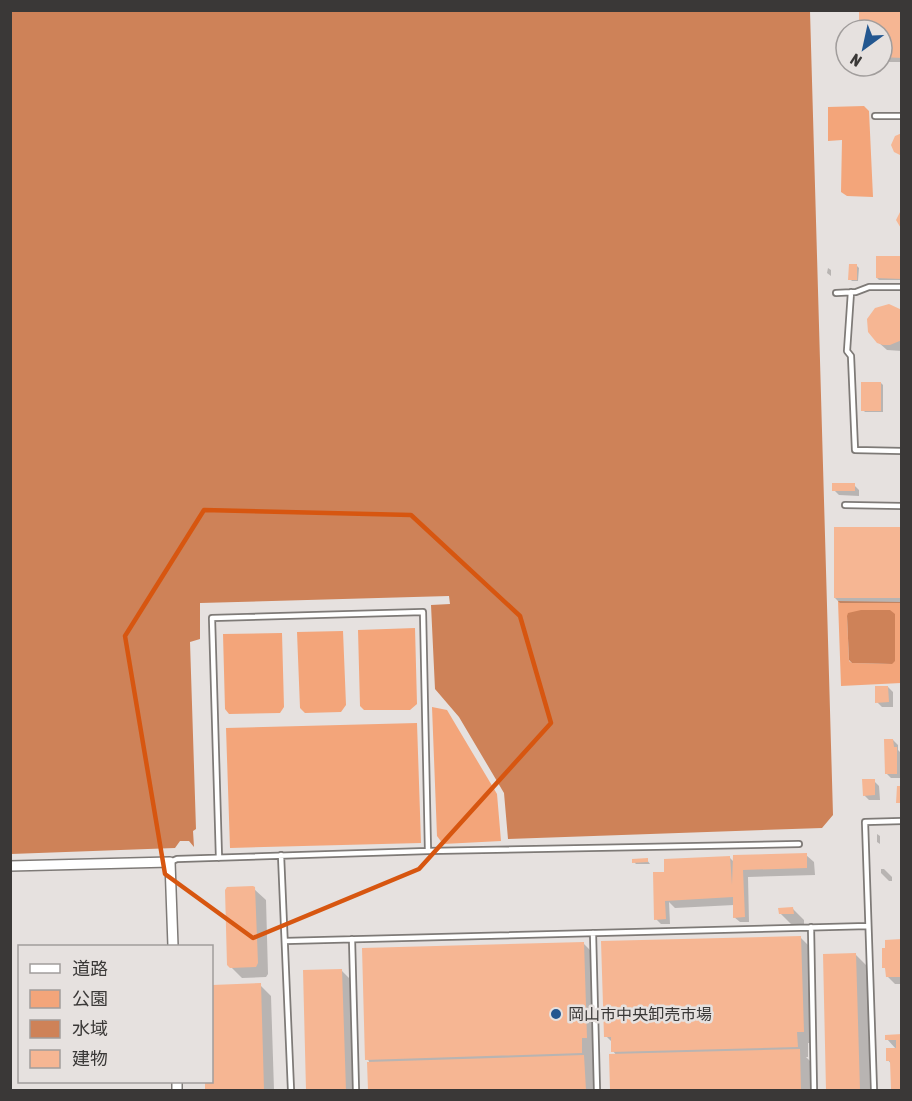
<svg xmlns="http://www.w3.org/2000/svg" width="912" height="1101" viewBox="0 0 912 1101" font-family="'Asap Condensed','Noto Sans JP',sans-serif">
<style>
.green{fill:#f3a57a;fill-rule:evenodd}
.water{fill:#ce8258}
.shadow{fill:#0003}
.building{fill:#f6b693}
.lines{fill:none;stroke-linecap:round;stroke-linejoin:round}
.lane-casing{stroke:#7e7a77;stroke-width:8}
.street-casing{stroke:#7e7a77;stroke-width:12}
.lane{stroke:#fff;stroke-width:4.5}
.street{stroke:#fff;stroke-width:9}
.marked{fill:none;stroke:#d75610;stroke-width:4.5;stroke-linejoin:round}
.poi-dot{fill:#235790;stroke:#e6e1df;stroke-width:2}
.labels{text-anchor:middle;stroke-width:5;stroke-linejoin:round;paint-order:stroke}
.poi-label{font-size:16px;fill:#3a3837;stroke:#e6e1df;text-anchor:start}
</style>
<rect width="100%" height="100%" fill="#e6e1df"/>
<path class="green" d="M864 106 869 111 873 197 847 196 841 192 842 140 828 141V107Z
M838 601 901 602V683L841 686ZM847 616 892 664 852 663 849 661Z
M415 628 417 704 410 710H364L360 706 358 630Z
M343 631 346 705 341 712 305 713 300 708 297 632Z
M282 633 284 707 280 713 229 714 225 709 223 634Z
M432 707 447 710 497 794 501 841 443 844 437 836Z
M417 723 421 843 230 848 226 728Z"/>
<path class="water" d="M10 11H810L833 815 822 828 508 839 504 793 459 717 435 689 431 605 450 604 449 596 200 603V639L190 642 196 829 193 831 194 847 189 841H180L175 848 11 854Z
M861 610H890L895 614V661L892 664 852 663 849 660 847 616 848 613Z"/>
<path class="shadow" d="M902 10V62H882V30H860Z
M902 258V280H879L877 278Z
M857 266 859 268 858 281H852L850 279Z
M828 268 831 270V276L827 273Z
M902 312V351L887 350 878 342Z
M881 383 883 385V412H865L863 410Z
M854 485 859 490V496L839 495 834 490Z
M902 528V603H840L835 598Z
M888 687 893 692V707H882L877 702Z
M893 740 898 745V750L901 753 902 778H891L886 773Z
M874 781 879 786 880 800H869L864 795Z
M877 834 880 836V844L877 842Z
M806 855 814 862 815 875 748 877 749 922H740L734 917V905L675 908 669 902 670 924H661L656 919 664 874 729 857 735 863Z
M647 860 650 864H636L634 862Z
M881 869H884L892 877V881H889L881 873Z
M254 889 266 900 268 974 266 977 242 978 228 964Z
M793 909 804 920V924H791L780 913Z
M800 937 811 948 814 1043H808V1057H806L810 1061 811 1090H611L610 1056H617L613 1051V1043L606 1036Z
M902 941V984H895L887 976V970L884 967Z
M583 943 594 954 597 1048H592L595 1090H370L369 1061 367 1059Z
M856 955 867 966 870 1090H828L825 956Z
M342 971 353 982 355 1090H308L304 972Z
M260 985 271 996 274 1090H206V1082H212V986Z
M902 1036V1090H895L893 1089 892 1065 888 1060 896 1049 887 1039Z"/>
<path class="building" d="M859 10H902V58L882 57V30H859Z
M902 133V156L894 152 891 145 895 136Z
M902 208V230L896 220Z
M876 256H902V279L876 278Z
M849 264H857V280H848Z
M889 304 902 310V340L890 345H883L877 343 868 332 867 319 875 308Z
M861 382H881V411H861Z
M832 483H855V491H832Z
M834 527H902V598H834Z
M875 686H888L889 702 875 703Z
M884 739H893L894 747H897V774H885Z
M862 779H875V795L863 796Z
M897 786H902V803H896Z
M807 853V868L743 870 745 917 733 918V897L665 901 666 919 654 920 653 872H664V859L730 856 732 885 733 855Z
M648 858V862L632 863V859Z
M253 886 255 887 258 963 256 967 230 968 227 965 225 890 227 887Z
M793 907 794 914H779L778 908Z
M801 936 804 1032H797L798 1047 611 1052V1037H604L601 941Z
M902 939V977H886L885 968H882V948H885V940Z
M584 942 587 1038H582V1053L365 1060 362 948Z
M856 953 860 1090H826L823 954Z
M342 969 346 1090H306L303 970Z
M261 983 264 1090H205V1082H212V985Z
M902 1034V1089H891L890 1061H886V1048H896V1040H885V1035Z
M800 1049 801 1090H610L609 1054Z
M584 1055 586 1090H368L367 1062Z"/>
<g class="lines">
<defs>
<path id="lane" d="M875 116H902
M851 292 847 351 851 356 855 450 902 451
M836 293 856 292 869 287H902
M845 505 902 506
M281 855 291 1090
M219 858 212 618 423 612 428 851
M170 862 177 859 428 851 799 844
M811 927 814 1090
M593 933 597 1090
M352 939 356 1090
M285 941 868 926
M874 1090 865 822 902 821"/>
<path id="street" d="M10 866 170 862 173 946
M177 1082V1090"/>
</defs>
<use href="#lane" class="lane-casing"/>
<use href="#street" class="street-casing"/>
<use href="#lane" class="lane"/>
<use href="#street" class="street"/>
</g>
<path class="marked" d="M204 510 411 515 520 616 551 723 419 869 253 938 165 874 125 636Z"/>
<circle class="poi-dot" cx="556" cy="1014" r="6"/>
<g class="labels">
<g class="poi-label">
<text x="568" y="1020">岡山市中央卸売市場</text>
</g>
</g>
<rect width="912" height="1101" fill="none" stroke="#3a3837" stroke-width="24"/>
<rect x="18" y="945" width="195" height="138" fill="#e6e1df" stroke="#a19d9c" stroke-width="1.5"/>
<rect x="30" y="964" width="30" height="9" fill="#ffffff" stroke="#a19d9c" stroke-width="1.5"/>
<text x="72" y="975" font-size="18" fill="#3a3837">道路</text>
<rect x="30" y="990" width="30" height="18" fill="#f3a57a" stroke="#a19d9c" stroke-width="1.5"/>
<text x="72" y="1005" font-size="18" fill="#3a3837">公園</text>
<rect x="30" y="1020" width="30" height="18" fill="#ce8258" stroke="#a19d9c" stroke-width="1.5"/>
<text x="72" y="1035" font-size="18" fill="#3a3837">水域</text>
<rect x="30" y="1050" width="30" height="18" fill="#f6b693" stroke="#a19d9c" stroke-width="1.5"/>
<text x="72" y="1065" font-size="18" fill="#3a3837">建物</text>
<g transform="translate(864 48) rotate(213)"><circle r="28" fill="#e6e1df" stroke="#a19d9c" stroke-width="1.5"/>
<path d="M0-4.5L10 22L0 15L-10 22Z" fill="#235790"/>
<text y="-9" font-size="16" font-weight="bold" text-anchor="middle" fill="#3a3837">N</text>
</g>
</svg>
